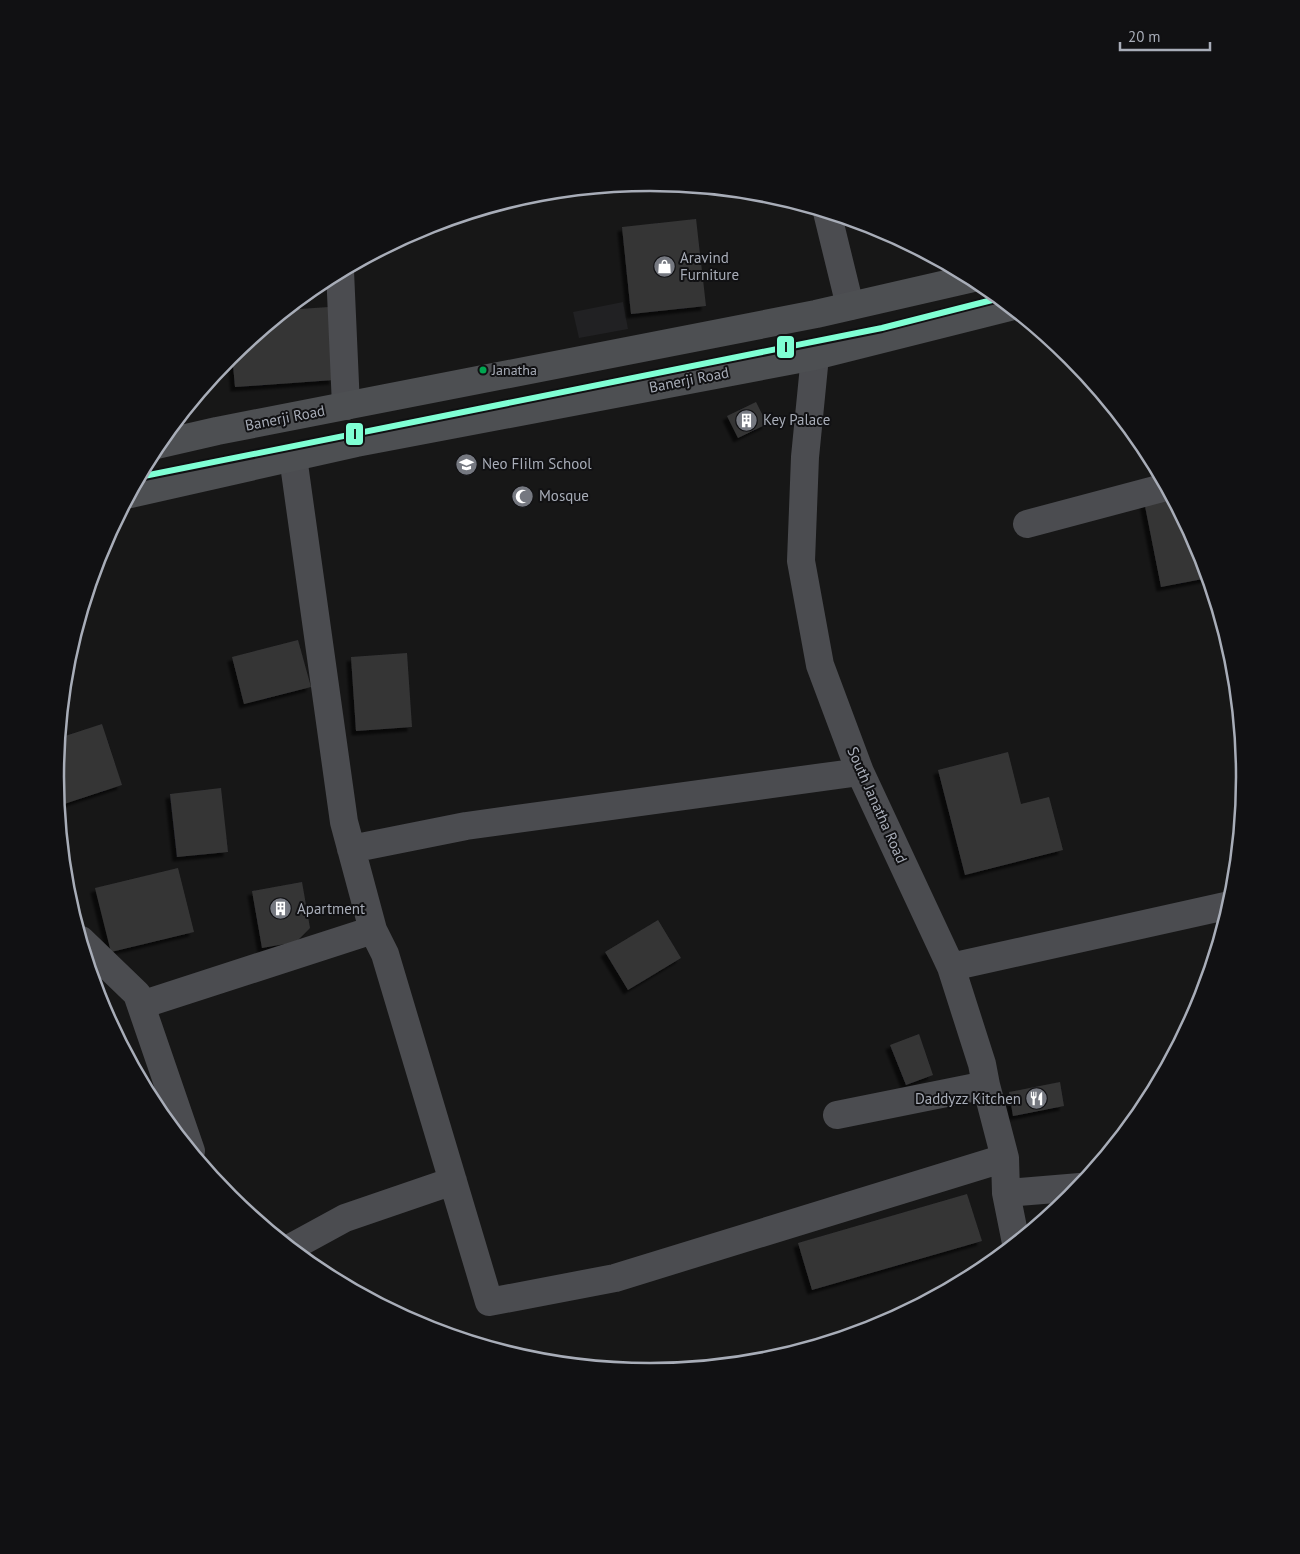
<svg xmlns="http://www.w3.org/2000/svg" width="1300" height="1554" viewBox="0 0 1300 1554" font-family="'PT Sans',sans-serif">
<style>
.built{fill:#212123}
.building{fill:#353536;filter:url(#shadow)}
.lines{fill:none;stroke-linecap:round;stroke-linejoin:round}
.minor{stroke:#4b4c50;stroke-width:28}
.major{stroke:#4d4f52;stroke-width:28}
.metro-1-casing{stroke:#111113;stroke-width:10}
.metro-1{stroke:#7fffd4;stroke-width:6}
.bus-dot{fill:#00a651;stroke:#111113;stroke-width:2}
.labels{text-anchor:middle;stroke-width:4;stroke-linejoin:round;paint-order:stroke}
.bus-label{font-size:14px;fill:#a8adb8;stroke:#111113;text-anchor:start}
.poi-label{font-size:15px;fill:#a8adb8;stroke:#111113;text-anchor:start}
.street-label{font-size:15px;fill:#a8adb8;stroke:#111113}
.rim{fill:none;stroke:#a8adb8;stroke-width:2.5}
.line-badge{stroke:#111113;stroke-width:2}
.pale-badge-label{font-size:14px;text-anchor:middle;font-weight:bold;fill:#111}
</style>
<defs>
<filter id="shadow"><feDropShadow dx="-4.5" dy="4.5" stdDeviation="1" flood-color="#0009"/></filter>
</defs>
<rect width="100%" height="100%" fill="#171717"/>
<path class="built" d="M623 302 628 329 579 338 573 312Z"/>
<path class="building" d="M696 219 706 306 631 314 622 227Z
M312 288 313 297 300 298Z
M329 307 334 380 235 387 232 354 286 310Z
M756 402 767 424 738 438 727 416Z
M1171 496 1200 550 1208 578 1161 587 1144 501Z
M298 640 311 687 244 704 232 657Z
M407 653 412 727 356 731 351 657Z
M102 724 122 785 58 806 55 777 59 738Z
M1008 752 1021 804 1049 797 1063 850 965 875 938 770Z
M221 788 228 852 177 857 170 794Z
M178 868 194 932 111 952 95 888Z
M302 882 310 928 296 942 262 948 252 891Z
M658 920 681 958 628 990 605 952Z
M919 1034 933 1075 906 1085 890 1045Z
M1060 1082 1064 1106 1013 1116 1009 1092Z
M967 1194 982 1241 812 1290 798 1243Z"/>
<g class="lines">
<path class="minor" d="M827 212 850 306
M340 271 346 406
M815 356 805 457 801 561 820 665 860 772 951 967 982 1064 986 1085 1005 1158 1006 1193 1016 1243
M293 457 344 822 373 930 385 954 489 1302 615 1278 1005 1158
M1027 524 1166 487
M351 849 466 826 860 772
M81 940 137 994 191 1151
M951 967 1230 905
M141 1005 373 930
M837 1115 986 1085
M1006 1193 1080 1187
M290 1248 345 1218 453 1181"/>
<path class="major" d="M156 445 217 431 816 314 973 278
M130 494 356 443 815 356 1010 307"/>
<defs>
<path id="metro-1" d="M139 477 882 328 1000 298"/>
</defs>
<use href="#metro-1" class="metro-1-casing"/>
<use href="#metro-1" class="metro-1"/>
</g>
<defs>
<symbol id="shop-disc" viewBox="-11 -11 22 22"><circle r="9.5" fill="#757880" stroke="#111113"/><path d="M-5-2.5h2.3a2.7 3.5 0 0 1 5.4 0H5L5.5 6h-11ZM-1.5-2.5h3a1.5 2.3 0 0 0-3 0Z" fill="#fff"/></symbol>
<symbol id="building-disc" viewBox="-11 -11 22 22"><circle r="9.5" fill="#757880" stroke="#111113"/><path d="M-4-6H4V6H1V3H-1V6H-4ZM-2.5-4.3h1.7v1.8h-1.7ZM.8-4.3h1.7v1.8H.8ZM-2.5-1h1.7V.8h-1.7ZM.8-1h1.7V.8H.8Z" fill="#fff"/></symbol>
<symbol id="school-disc" viewBox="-11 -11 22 22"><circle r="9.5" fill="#757880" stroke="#111113"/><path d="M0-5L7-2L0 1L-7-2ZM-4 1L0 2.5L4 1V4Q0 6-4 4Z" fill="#fff"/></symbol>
<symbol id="mosque-disc" viewBox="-11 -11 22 22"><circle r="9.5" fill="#757880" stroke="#111113"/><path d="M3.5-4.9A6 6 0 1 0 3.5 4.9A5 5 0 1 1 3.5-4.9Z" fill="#fff"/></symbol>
<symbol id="restaurant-disc" viewBox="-11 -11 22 22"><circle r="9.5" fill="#757880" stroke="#111113"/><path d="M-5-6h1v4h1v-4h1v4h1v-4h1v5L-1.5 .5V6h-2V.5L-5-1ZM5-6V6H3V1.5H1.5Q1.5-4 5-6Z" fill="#fff"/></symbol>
</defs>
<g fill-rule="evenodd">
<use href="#shop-disc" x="652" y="254" width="25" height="25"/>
<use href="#building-disc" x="734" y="408" width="25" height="25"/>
<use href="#school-disc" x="454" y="452" width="25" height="25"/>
<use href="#mosque-disc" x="510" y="484" width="25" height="25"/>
<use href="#building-disc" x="268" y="896" width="25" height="25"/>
<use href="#restaurant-disc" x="1024" y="1086" width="25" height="25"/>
</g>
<circle class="bus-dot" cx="483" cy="370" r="4.5"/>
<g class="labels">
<g class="bus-label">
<text x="492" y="375">Janatha</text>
</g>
<g class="poi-label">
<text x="680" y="263">Aravind<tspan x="680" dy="17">Furniture</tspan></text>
<text x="763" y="425">Key Palace</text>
<text x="482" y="469">Neo FIilm School</text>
<text x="539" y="501">Mosque</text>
<text x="297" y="914">Apartment</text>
<text x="1021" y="1104" text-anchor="end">Daddyzz Kitchen</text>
</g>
<g class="street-label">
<text transform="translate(689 380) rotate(-11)" y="5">Banerji Road</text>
<text transform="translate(285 418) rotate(-11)" y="5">Banerji Road</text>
<text transform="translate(877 805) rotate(66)" y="5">South Janatha Road</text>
</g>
</g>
<path d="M0 0H1300V1554H0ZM64 777a586 586 0 1 1 1172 0a586 586 0 1 1-1172 0Z" fill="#111113" fill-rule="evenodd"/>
<path class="rim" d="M64 777a586 586 0 1 1 1172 0a586 586 0 1 1-1172 0Z"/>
<g class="line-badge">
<rect x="776" y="335" width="19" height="24" rx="5" fill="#7fffd4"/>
<rect x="345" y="422" width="19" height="24" rx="5" fill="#7fffd4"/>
</g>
<g class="pale-badge-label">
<text x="786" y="352">I</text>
<text x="355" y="439">I</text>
</g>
<path d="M1120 42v8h90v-8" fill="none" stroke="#a8adb8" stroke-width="2.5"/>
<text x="1128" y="42" font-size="15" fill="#a8adb8" stroke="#111113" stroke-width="4" paint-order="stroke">20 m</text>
</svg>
